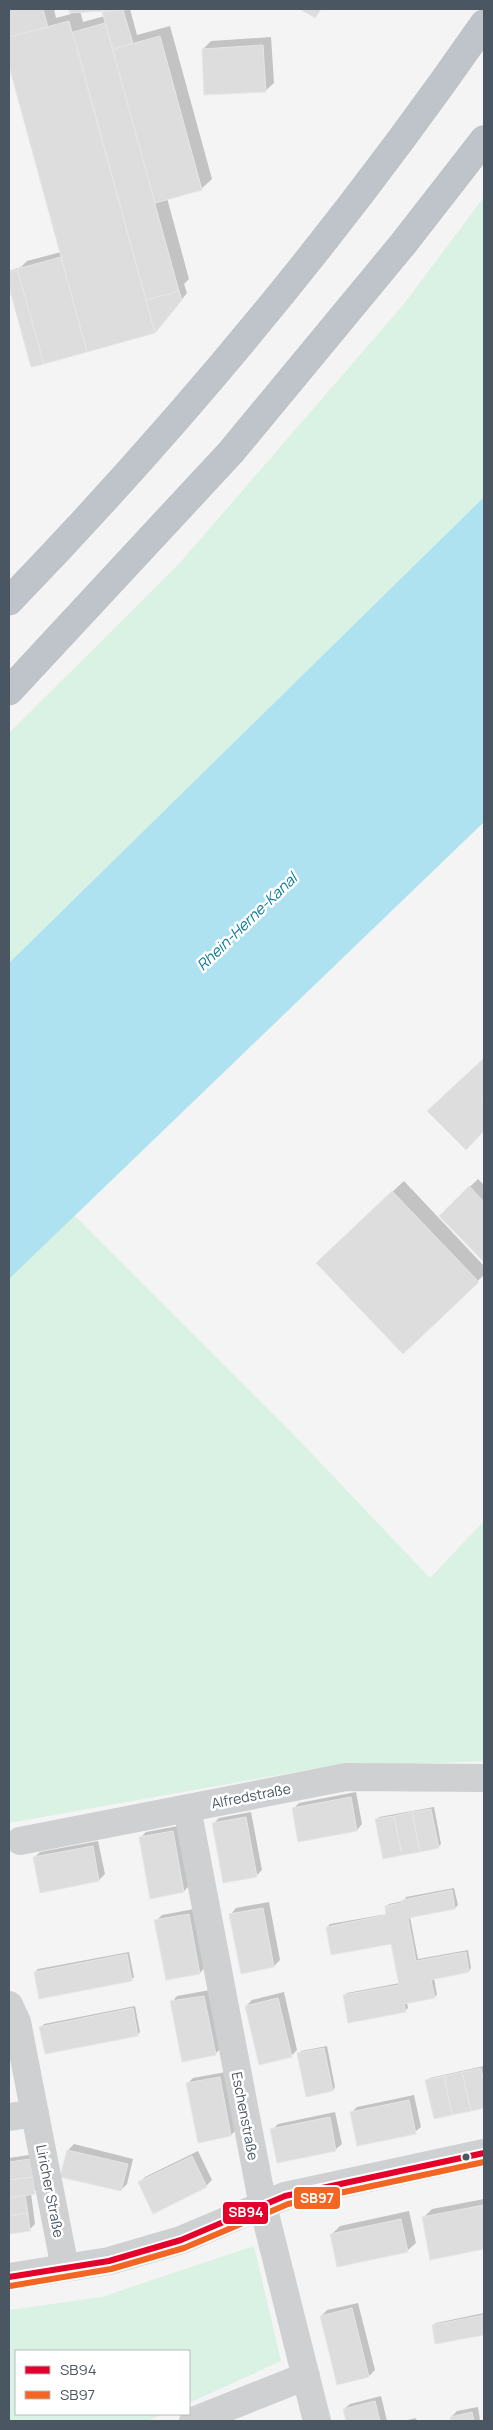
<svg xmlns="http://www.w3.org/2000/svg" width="493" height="2430" viewBox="0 0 493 2430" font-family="Manrope,sans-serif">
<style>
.green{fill:#d9f2e3}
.water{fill:#aee2f0}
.shadow{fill:#0003;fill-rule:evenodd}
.building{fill:#ddddde;stroke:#e5e6e7}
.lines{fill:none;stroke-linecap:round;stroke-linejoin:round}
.highway-casing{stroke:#b9bec3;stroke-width:29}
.minor{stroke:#ced0d2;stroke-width:28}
.highway{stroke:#bec4c9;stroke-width:28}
.bus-1-casing{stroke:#fff;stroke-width:10}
.bus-2-casing{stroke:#fff;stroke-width:10}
.bus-1{stroke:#e4002b;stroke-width:6}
.bus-2{stroke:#f26522;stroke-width:6}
.bus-dot{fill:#4a5661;stroke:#fff;stroke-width:2}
.labels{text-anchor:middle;stroke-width:5;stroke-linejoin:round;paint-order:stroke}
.street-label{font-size:14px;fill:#4a5661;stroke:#fff}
.water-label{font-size:15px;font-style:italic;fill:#0c7c9b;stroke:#fff}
.line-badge{stroke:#fff;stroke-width:2}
.badge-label{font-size:14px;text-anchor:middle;font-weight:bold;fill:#fff}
</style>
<rect width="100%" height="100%" fill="#f4f4f4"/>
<path class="green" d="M484 197V497L9 963V733L178 565 404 304Z
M73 1214 294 1435 430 1578 484 1521V1761L318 1768 9 1823V1279Z
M254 2246 281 2361 189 2403V2351H16V2414H164L147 2421H9V2310L102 2297Z"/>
<path class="water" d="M484 497V822L9 1279V963Z"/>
<path class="shadow" d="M9 9H54L56 18 71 14 70 9H130L137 35 170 26 212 179 201 189 167 198 189 279 184 284 187 293 165 321 154 331 32 365 9 283V271L21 267 27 261 61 252 9 62ZM106 10 104 12 105 16 83 22 80 11Z
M271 37 274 83 265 91 203 49 211 41Z
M484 1059V1130L466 1148 439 1101Z
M478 1179 484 1185V1261L440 1216Z
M404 1181 484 1266V1275L403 1352 328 1252Z
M356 1792 362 1824 357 1830 293 1809 299 1803Z
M434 1807 441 1844 438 1847 377 1820 379 1817Z
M251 1812 262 1870 256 1876 213 1824 219 1818Z
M178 1826 190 1885 184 1891 140 1838 146 1832Z
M98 1841 105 1874 99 1880 34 1858 40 1852Z
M454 1888 458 1905 455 1908 410 1917 418 1959 468 1950 471 1968 469 1971 434 1978 437 1995 434 1997 407 2002 408 2008 405 2011 344 1996 347 1993 400 1983 392 1942 327 1927 330 1924 387 1914 386 1906 389 1904 404 1901 406 1897Z
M269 1902 280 1960 274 1966 231 1914 236 1908Z
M194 1909 205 1967 200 1973 156 1921 162 1915Z
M129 1952 134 1977 131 1980 35 1972 38 1969Z
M210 1990 221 2048 215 2054 172 2002 177 1996Z
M284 1992 297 2050 291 2056 246 2006 252 2000Z
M135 2006 140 2032 137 2035 41 2027 44 2024Z
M327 2046 335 2087 333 2090 307 2095 299 2054 301 2051Z
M484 2066V2107L435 2118 427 2080 430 2078Z
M226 2072 237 2129 231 2135 187 2084 193 2078Z
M414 2095 421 2127 415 2132 351 2113 357 2107Z
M335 2112 342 2144 336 2149 278 2162 272 2130 278 2124Z
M74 2144 133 2159 127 2184 121 2190 61 2176 68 2150Z
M198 2151 212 2180 206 2186 139 2183 145 2177Z
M36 2154 41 2187 31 2193 35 2224 29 2230 9 2233V2158Z
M484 2199V2248L431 2258 423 2218 432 2209Z
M409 2211 416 2243 407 2251 332 2234 340 2226Z
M358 2303 375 2370 369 2376 338 2384 321 2316 327 2310Z
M484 2313V2334L436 2342 433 2325 436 2323Z
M381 2396 387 2421H347L344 2409 350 2404Z
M478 2407 480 2421H452L451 2417 457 2411Z
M416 2418 417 2421H403Z"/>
<path class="building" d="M9 9H43L48 27 9 37Z
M69 9H139L69 13Z
M300 9H321L315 18Z
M123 10 133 43 113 49 102 12Z
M69 21 155 333 87 352 9 66V37Z
M105 23 179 291 146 300 73 32Z
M160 36 202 190 155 203 113 49Z
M263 45 266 92 204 95 202 49Z
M61 257 87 352 44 364 17 269Z
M17 269 44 364 31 367 9 287V272Z
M179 291 182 300 155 333 146 300Z
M484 1058V1097L482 1099 484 1102V1131L466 1150 427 1111Z
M469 1186 484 1202V1262L439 1216Z
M392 1191 479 1282 403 1354 316 1263Z
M351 1797 357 1831 298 1842 292 1808Z
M431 1809 439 1848 420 1852 412 1812Z
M412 1812 420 1852 402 1855 394 1816Z
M394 1816 402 1855 383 1859 375 1819Z
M246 1817 257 1877 223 1883 212 1823Z
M173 1831 184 1892 150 1899 139 1837Z
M93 1846 99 1881 40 1893 33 1857Z
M452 1890 455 1909 408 1918 416 1961 466 1952 469 1972 431 1980 435 1998 404 2004 406 2012 348 2023 343 1995 399 1985 391 1944 331 1955 326 1927 386 1915 385 1906 402 1903V1900Z
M263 1908 274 1967 241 1974 229 1914Z
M189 1914 200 1974 166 1980 154 1920Z
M127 1954 132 1981 39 1999 34 1972Z
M204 1996 216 2055 182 2062 170 2001Z
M278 1998 292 2057 259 2065 245 2006Z
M133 2008 138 2036 45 2054 39 2027Z
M324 2048 333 2091 306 2097 297 2053Z
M481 2068 484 2083V2108L471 2111 462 2072Z
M462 2072 471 2111 452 2115 444 2076Z
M444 2076 452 2115 434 2119 425 2080Z
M220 2077 231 2136 198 2143 186 2083Z
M409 2100 416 2134 357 2146 350 2112Z
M330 2117 336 2151 277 2163 270 2129Z
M67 2150 128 2164 121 2191 60 2177Z
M192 2156 207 2187 153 2214 138 2182Z
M30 2159 33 2177 9 2180V2162Z
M33 2177 35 2194 9 2198V2180Z
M25 2195 28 2213 9 2216V2198Z
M484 2205V2249L430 2260 422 2217Z
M28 2213 30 2231 9 2234V2216Z
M401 2219 408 2252 337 2267 330 2234Z
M352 2308 369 2377 337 2385 320 2316Z
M484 2315V2335L435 2344 432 2325Z
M375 2401 380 2421H346L343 2409Z
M472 2412 474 2421H451L450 2417Z"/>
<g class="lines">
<defs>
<path id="highway" d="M9 601C181 423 343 227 484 24
M9 691 231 452 403 244 484 140"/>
</defs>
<use href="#highway" class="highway-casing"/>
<path class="minor" d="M187 1808 263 2206 317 2421
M20 1841 346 1777 484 1778
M9 2005 17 2022 65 2268
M9 2117 35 2113
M9 2277 109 2261 181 2240 285 2196 484 2153
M193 2421 306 2376"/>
<use href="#highway" class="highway"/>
<defs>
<path id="bus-1" d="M9 2277 109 2261 181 2240 285 2196 484 2153"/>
<path id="bus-2" d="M10 2286 111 2269 184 2248 288 2204 484 2162"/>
</defs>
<use href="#bus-1" class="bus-1-casing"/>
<use href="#bus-2" class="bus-2-casing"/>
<use href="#bus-1" class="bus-1"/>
<use href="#bus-2" class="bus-2"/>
</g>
<circle class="bus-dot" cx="466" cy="2157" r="4.5"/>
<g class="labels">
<g class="street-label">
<text transform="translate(251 1796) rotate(-11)" y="5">Alfredstraße</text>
<text transform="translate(245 2116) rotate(79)" y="5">Eschenstraße</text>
<text transform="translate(50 2191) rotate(79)" y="5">Liricher Straße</text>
</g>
<g class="water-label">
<text transform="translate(247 922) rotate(-44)" y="5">Rhein-Herne-Kanal</text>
</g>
</g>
<g class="line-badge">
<rect x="293" y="2186" width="48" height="24" rx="5" fill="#f26522"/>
<rect x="222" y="2201" width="47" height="24" rx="5" fill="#e4002b"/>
</g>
<g class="badge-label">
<text x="317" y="2203">SB97</text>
<text x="246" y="2217">SB94</text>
</g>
<rect width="493" height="2430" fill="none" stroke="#4a5661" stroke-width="20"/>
<rect x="15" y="2350" width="175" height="65" fill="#ffffff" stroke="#b7bbc0"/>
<rect x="25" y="2366" width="25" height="8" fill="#e4002b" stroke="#b7bbc0"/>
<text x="60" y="2375" font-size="15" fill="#4a5661">SB94</text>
<rect x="25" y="2391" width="25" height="8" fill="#f26522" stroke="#b7bbc0"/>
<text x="60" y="2400" font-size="15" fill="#4a5661">SB97</text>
</svg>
